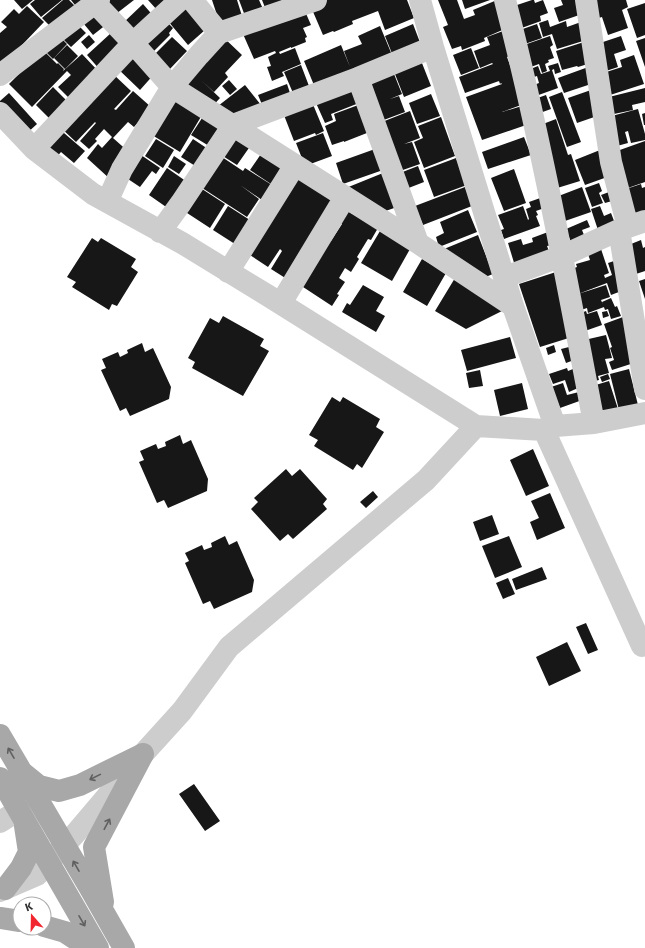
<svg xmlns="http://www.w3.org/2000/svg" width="645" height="948" viewBox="0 0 645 948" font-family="'Fira Sans',sans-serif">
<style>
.building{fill:#171717}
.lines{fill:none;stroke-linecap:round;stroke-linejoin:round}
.minor{stroke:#cdcdcd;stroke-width:22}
.major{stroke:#a8a8a8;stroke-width:22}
.oneway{stroke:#606060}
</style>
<rect width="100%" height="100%" fill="#fff"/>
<path class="building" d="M14 0H33L22 9Z
M35 0H62L41 17 30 4Z
M63 0H69L76 7 52 28 42 18Z
M71 0H89L79 10Z
M104 0H134L112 17Z
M148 0H171L158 11Z
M212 0H237L242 16 220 24Z
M239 0H259L263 9 245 16Z
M262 0H283L266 10Z
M327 0H407L414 18 385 30 378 11 352 21 353 24 334 32 333 31 323 35 311 7Z
M438 0H457L464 19 475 15 473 10 497 0 507 28 484 38 485 41 462 50 461 46 452 49 443 27 448 25Z
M462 0H490L465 9Z
M532 0H534L535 3 543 0 548 13 540 16 541 21 516 30 508 8Z
M561 0H580L585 13 559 22 554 8 563 5Z
M589 0H626L628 7 622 10 628 28 608 35 602 17 595 19Z
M645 3V35L637 38 627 9Z
M143 4 156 19 135 38 122 24Z
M188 4 205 30 188 45 168 21Z
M27 6 44 22 0 68V33L7 27 1 22 14 9 19 14Z
M93 7 107 24 93 35 79 18Z
M304 9 311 25 303 28 307 37 305 38 306 42 291 48V47L279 52 280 54 295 48 301 64 282 72 284 76 272 81 267 67 271 66 268 57 276 53 275 51 254 59 243 34Z
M164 19 173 28 169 33 170 35 151 54 140 43Z
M548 20 550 27 566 21 567 27 581 22 583 41 557 49 552 34 543 37 539 23Z
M74 21 86 33 71 47 59 35Z
M413 24 421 45 393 56 385 36Z
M537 24 542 38 522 45 517 31Z
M380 26 392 55 316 90 304 61 341 45 350 67 344 51 362 44 358 36Z
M503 31 512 55 507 57 524 104 502 112 522 106 529 124 482 140 466 97 502 84 501 83 500 84 497 75 499 81 465 93 459 77 493 64 492 63 480 68 474 51 490 45 487 37Z
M56 33 67 44 53 59 42 48Z
M111 33 125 48 101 71 87 55Z
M89 35 95 42 87 49 81 42Z
M222 36 242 55 225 73 228 77 214 92 201 80 220 98 210 109 182 82Z
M550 36 553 45 550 47 554 58 548 60 549 62 545 64 547 71 542 73 539 64 528 68 521 46Z
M621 36 626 50 614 54 618 67 606 71 597 44Z
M172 37 187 51 168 71 153 56Z
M645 38V67L636 41Z
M584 42 591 63 578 67 577 66 562 70 556 51Z
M67 45 78 56 65 69 54 58Z
M471 48 479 68 461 75 453 55Z
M131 49 156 72 140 90 115 66Z
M43 50 57 64 58 63 64 69 63 71 82 54 99 72 72 101 58 87 71 75 67 71 32 107 9 84Z
M634 55 644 84 607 96 600 74 622 67 620 60Z
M420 58 431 86 404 97 393 69Z
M558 63 561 72 555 74 554 69 552 70 558 88 533 97 529 87 539 83 537 76 531 78 528 70 538 66 541 74 550 71 548 66Z
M301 65 309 86 293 93 284 72Z
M591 66 597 82 564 93 558 78Z
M112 73 131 91 114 109 116 110 133 91 151 107 134 127 128 122 113 138 130 153 110 179 87 158 98 144 102 148 112 137 104 129 95 139 97 141 89 149 80 141 96 123 88 116 95 122 76 142 60 127 94 90 108 103 95 91Z
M394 74 402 94 390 99 399 96 405 112 381 121 370 84Z
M229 80 237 89 230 95 222 86Z
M287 84 291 96 263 107 258 95Z
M245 85 261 105 232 123 218 106Z
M53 87 68 102 51 120 36 105Z
M353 88 359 103 331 114 333 120 325 123 316 103Z
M645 88V102L632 105 633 110 609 115 605 98Z
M591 90 600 115 577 123 568 98Z
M562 92 581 142 567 147 549 97Z
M9 93 37 124 26 134 0 105V101Z
M431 94 440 116 417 124 409 103Z
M546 95 551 109 537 114 532 100Z
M174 98 202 115 180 152 152 135Z
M312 102 324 131 316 135 315 133 294 141 282 110Z
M361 104 372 131 344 142V141L332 145 325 126 336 121 334 114Z
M638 109 645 134V140L631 143 628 131 625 132 628 143 617 146 608 117Z
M410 111 420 138 404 144 412 142 420 164 400 171 382 122Z
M645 113V125H644L642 114Z
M204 115 226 128 214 149 191 135Z
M441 117 455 156 424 168 414 142 423 138 418 126Z
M556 119 568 155 571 154 580 181 554 189 543 124Z
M57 127 85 151 74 163 61 152 54 160 39 146Z
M231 132 251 145 237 165 218 153Z
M323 133 332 156 305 166 296 143Z
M524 137 531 155 488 169 482 152Z
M156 139 174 150 163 168 145 156Z
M193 139 211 151 200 169 181 157Z
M645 141V182L625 189 617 151Z
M375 149 383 170 343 184 336 163Z
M600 150 610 176 585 185 575 160Z
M263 151 284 164 271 184 250 170Z
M141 155 160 168 156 174 152 171 140 187 125 177Z
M174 156 186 164 179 174 168 167Z
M222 157 243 171 245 168 272 185 262 200 240 185 259 199 247 217 196 184Z
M456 158 467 185 434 197 424 170Z
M418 166 424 182 406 189 400 173Z
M167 168 190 184 169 209 149 195Z
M514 169 526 203 504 211 491 178Z
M383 173 397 207 377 214 346 188Z
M295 174 335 201 290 281 271 269 282 251 280 249 268 267 247 253Z
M599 183 602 191 599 193 603 203 592 207 585 188Z
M641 184 642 188 645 187V211L629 217 620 191Z
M199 187 225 204 210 228 184 211Z
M465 187 472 206 423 225 415 206Z
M582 187 591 212 565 221 556 197Z
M609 192 612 201 605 203 601 195Z
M543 197 547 207 536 211 538 215 536 216 540 226 504 239 501 230 504 229 498 215 523 206 528 220 529 219 526 209 531 207 529 202Z
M228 206 253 222 238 246 213 230Z
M600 206 604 216 611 213 616 226 599 233 591 209Z
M468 210 477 232 439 247 436 237 444 233 440 222Z
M347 211 378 228 371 240 368 239 357 257 359 259 351 272 345 268 339 278 345 282 337 294 339 295 332 306 300 285 326 237 331 241 342 224 340 223Z
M587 220 590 227 582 230 586 240 572 245 566 229Z
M380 231 410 249 392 281 361 263Z
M548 232 552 245 547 246 550 254 515 266 508 243 521 239 523 245 533 242 532 238Z
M478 235 493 274 478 280 444 249Z
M92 238 98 242 101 238 136 259 131 267 138 272 117 306 112 304 109 310 72 287 76 282 67 277Z
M641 240 643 248 645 247V271L636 274 626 246Z
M601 249 609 273 604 275 605 278 612 275 608 263 620 259 624 290 611 295 607 283 578 294 606 285 610 297 601 300 604 307 588 313 587 308 578 311 566 271 577 267 576 264 590 260 588 254Z
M422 259 446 273 427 306 403 292Z
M556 272 572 337 540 347 519 284Z
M455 278 502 311 466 329 435 311Z
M645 279V299L639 281Z
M363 285 384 297 376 311 385 316 376 332 342 312 347 303 350 305Z
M611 298 615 307 617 306 621 316 611 319 608 309 605 310 602 302Z
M586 311 587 314 597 311 602 325 582 332 576 315Z
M607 311 609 316 603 318 602 312Z
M223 316 264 339 260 346 269 351 243 396 192 368 195 362 188 358 210 318 219 323Z
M623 317 637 362 612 370 609 362 614 360 610 348 612 347 604 324Z
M606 335 612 358 605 359 609 373 598 376 599 380 588 383 580 341Z
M510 337 516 358 467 371 461 350Z
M142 343 145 352 153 348 171 387 169 399 130 416 126 408 120 411 101 370 106 368 102 359 118 352 120 357 128 353 127 350Z
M554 345 556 352 548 355 546 348Z
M569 347 574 360 566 363 561 349Z
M578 367V388L569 392 565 380 553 384 549 374 567 368 568 371Z
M629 369 638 405 619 410 610 374Z
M480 370 483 386 469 388 466 373Z
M608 374 610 379 602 382 600 377Z
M609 381 618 409 598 415 589 387Z
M522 383 528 409 500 416 494 390Z
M563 383 567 395 583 391 585 399 560 408 551 387Z
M332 397 340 402 343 397 380 419 376 427 384 432 362 468 357 464 353 470 314 446 318 440 309 435Z
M180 435 183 444 191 440 208 479 207 491 168 508 164 500 157 503 139 462 144 460 140 451 156 444 158 449 166 446 165 442Z
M533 449 549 486 526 496 510 460Z
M286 469 292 476 300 469 327 499 323 504 327 509 293 539 288 534 280 541 251 509 258 502 254 498Z
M373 491 378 497 366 508 360 502Z
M550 493 565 528 537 540 530 522 539 518 531 501Z
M492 515 499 534 480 541 473 522Z
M225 536 229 545 237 541 254 580 252 592 214 609 210 601 203 604 185 563 189 561 185 553 202 545 204 550 212 547 211 543Z
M509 536 522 567 495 578 482 546Z
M542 567 547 579 516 590 512 579Z
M508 578 515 594 503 599 496 583Z
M586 623 598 650 588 654 576 627Z
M567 642 581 671 549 686 536 657Z
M194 784 220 821 205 831 179 794Z"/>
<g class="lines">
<path class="minor" d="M192 0 219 33
M420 0 433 47 513 306 555 426
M505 0C541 140 567 282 594 423
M586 0 611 162 628 227
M95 3 133 43 172 87 418 243 513 306
M0 75 99 0
M358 78 418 243
M0 113 34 149 93 194 182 243 267 295 476 426 544 430 555 426 594 423 645 413
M34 149 133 43 180 0
M107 202 122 169 172 87 199 55 219 33 316 0
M619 230 645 389
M160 232 181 203 233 125 358 78 433 47
M228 272 295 165
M505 277 562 256 619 230 645 221
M281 303 345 197
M544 430 642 646
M0 822 19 810
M0 891 37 875 75 834 143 754 182 711 229 647 426 480 476 426"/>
<path class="major" d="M0 735 91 890 124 948
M23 773 39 786 59 791 80 785 143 754
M0 778 98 948
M5 889 21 868 29 852 25 826
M103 902 94 847 143 754
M0 918 20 921
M44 926 65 932 89 948"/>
</g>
<defs><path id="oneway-shaft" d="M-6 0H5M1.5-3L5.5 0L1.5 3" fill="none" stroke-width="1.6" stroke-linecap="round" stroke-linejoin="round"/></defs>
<g class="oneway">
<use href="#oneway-shaft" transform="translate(11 753) rotate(-120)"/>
<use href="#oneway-shaft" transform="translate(95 777) rotate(154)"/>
<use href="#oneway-shaft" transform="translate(107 824) rotate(-62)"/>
<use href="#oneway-shaft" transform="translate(76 866) rotate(-120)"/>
<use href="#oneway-shaft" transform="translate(82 921) rotate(60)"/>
</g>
<g transform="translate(32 916) rotate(340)"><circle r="19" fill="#ffffff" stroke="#acacac"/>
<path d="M0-3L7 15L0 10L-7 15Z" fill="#f2262f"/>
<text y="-6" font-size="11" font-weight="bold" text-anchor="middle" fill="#303030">K</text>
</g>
</svg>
